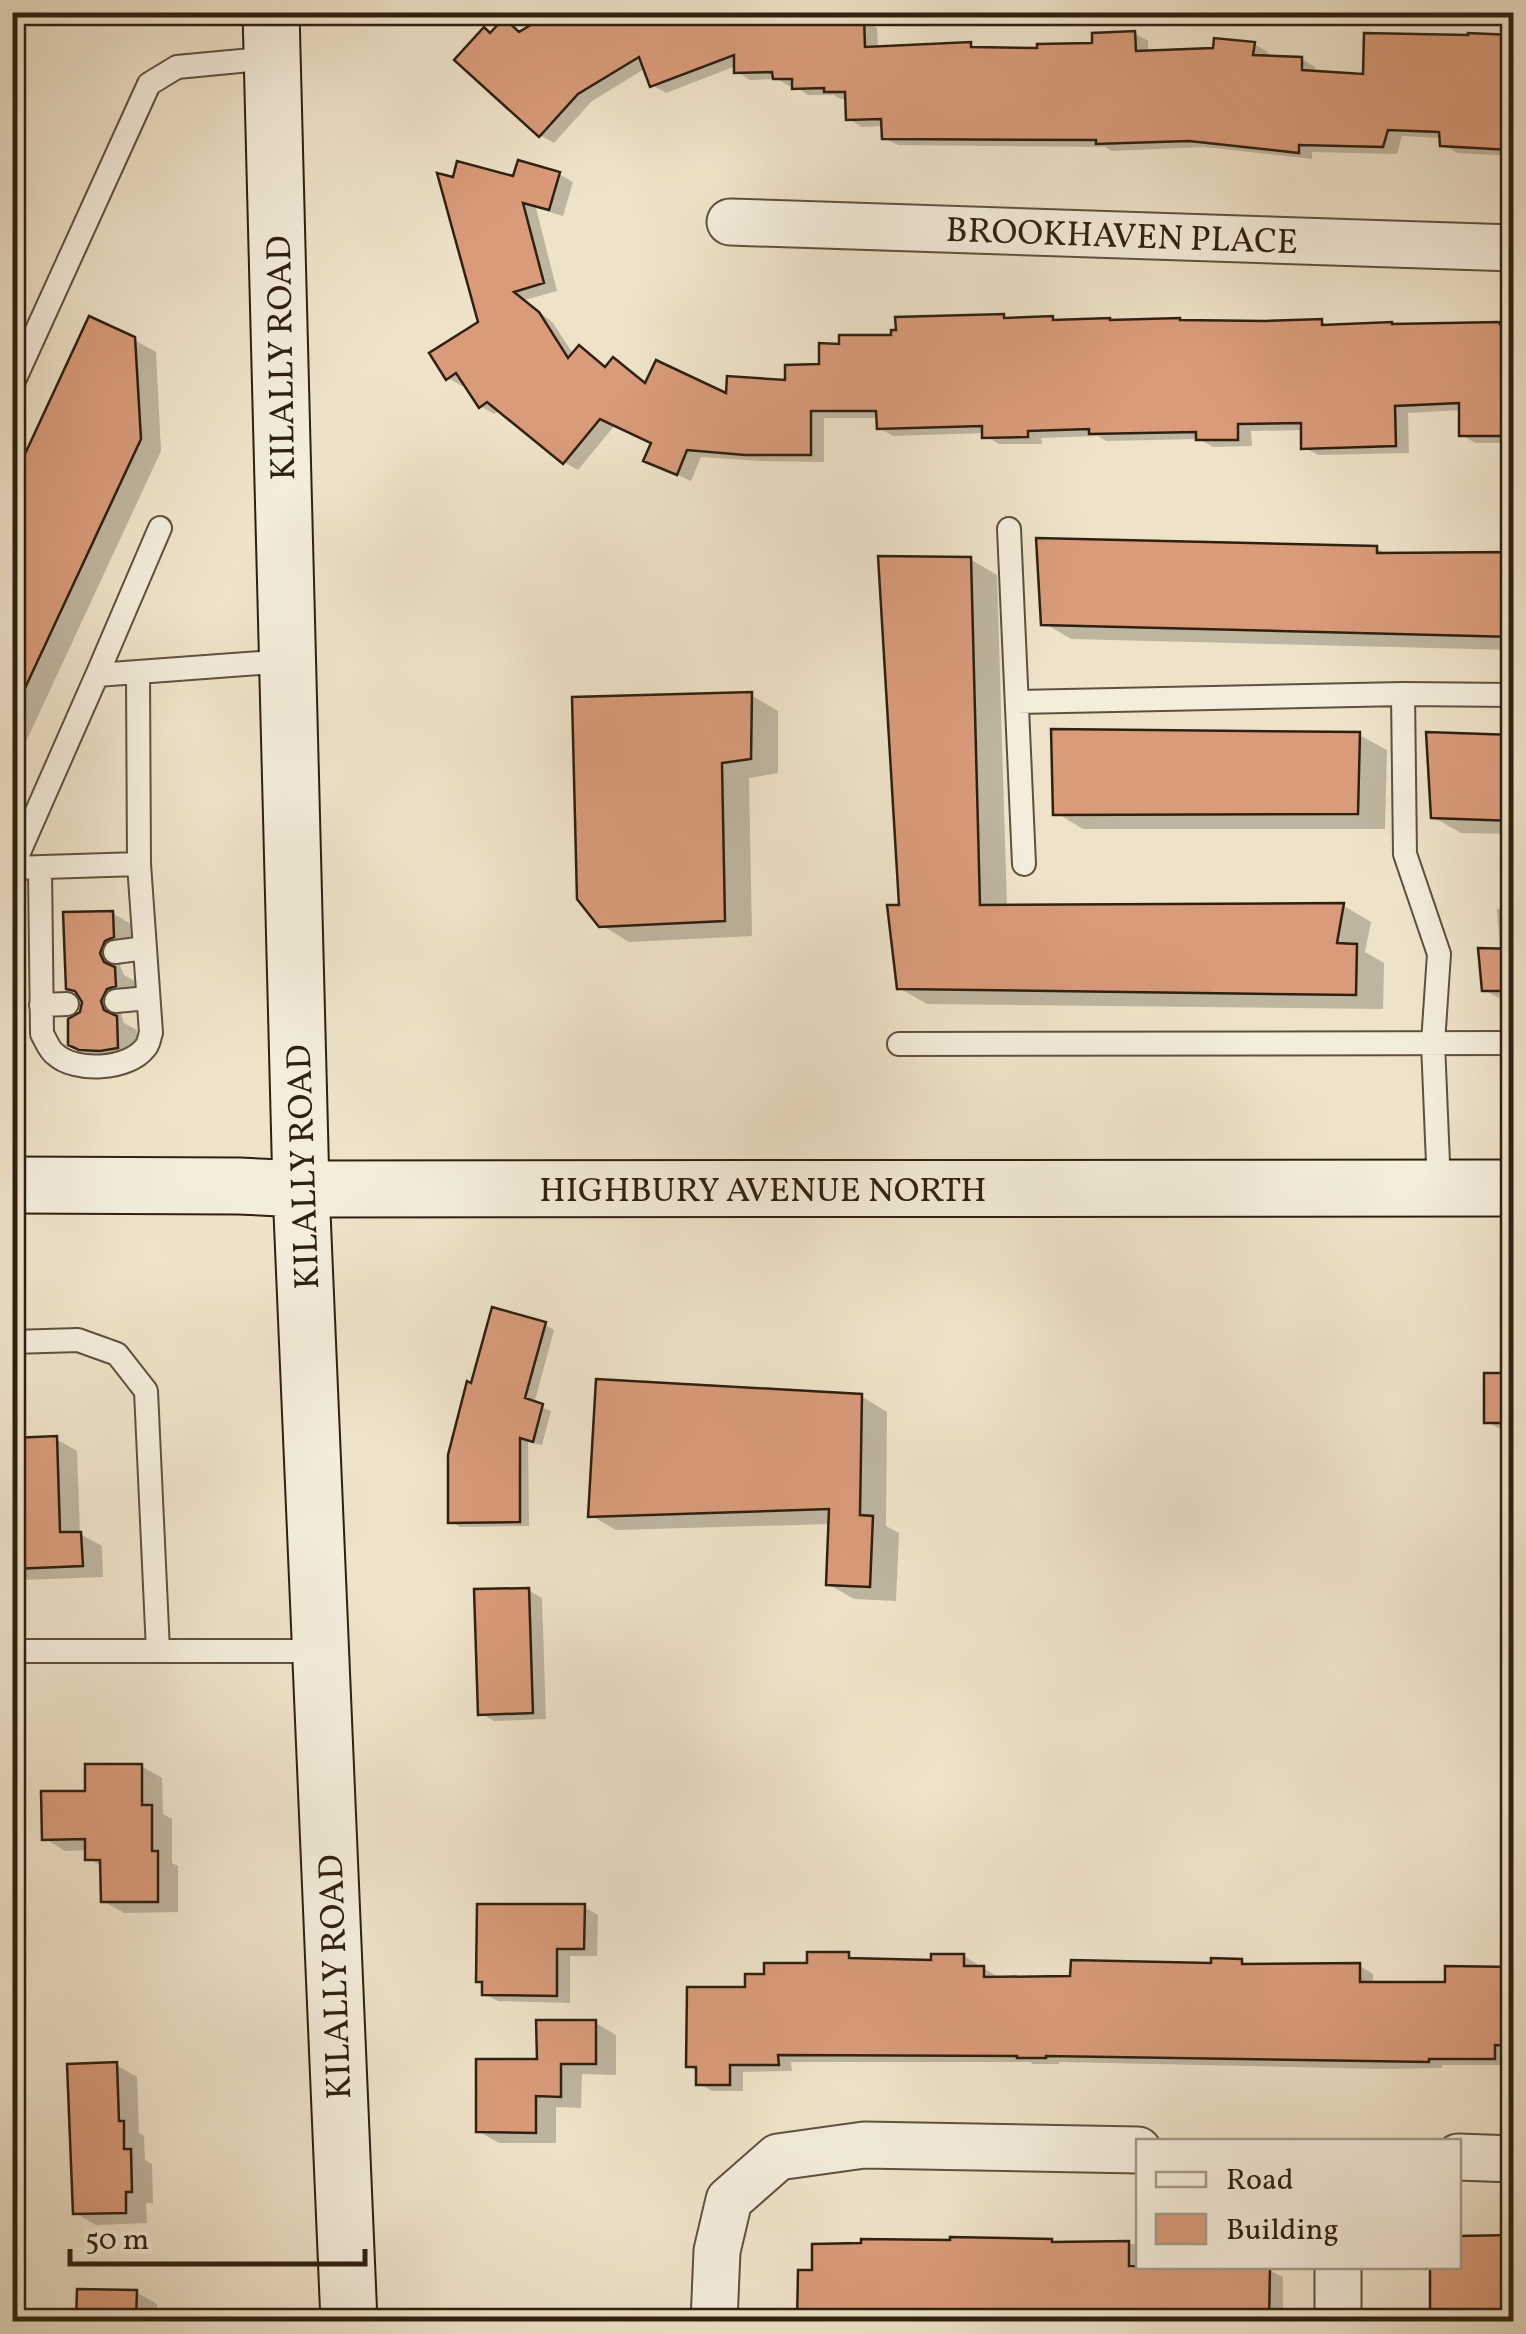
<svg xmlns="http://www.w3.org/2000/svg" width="1526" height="2334" viewBox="0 0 1526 2334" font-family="Vollkorn,serif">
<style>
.shadow{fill:#0003}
.building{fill:#d99b7a;stroke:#2f2010;stroke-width:2.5}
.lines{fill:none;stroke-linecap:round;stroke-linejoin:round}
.lane-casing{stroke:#5f513e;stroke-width:26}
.street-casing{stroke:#5f513e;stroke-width:49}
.secondary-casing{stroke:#2f2010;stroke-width:59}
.lane{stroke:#f4eddc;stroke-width:22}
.street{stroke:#f4eddc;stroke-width:45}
.secondary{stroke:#f4eddc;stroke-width:55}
.labels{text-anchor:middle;stroke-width:9;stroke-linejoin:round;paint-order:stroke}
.street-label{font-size:35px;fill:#2f2010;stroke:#f4eddc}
</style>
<rect width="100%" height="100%" fill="#eee3c9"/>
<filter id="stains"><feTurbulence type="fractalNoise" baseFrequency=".002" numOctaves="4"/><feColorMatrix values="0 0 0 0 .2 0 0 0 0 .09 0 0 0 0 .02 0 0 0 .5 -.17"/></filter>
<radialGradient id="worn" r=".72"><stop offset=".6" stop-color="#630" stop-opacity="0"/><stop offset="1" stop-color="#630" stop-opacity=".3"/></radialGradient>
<path class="shadow" d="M816 14 828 21 863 20 877 28 878 49 970 44 980 50H1039L1095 46 1134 33 1148 41V53L1215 51 1254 44 1268 52 1267 58 1302 59 1315 67V73L1365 76 1514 38V156L1457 153 1443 144 1442 138 1402 136 1397 154 1312 152V159L1204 147 1112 151 1105 147 898 145 884 138V126L862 127 848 119 847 99H840L834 95H808L795 86H789L777 79 750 80 737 72 736 66 666 93 652 85 646 68 592 101 554 143 540 135 492 34 505 21 522 33Z
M559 174 573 182 563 216 536 208 557 291 525 300 553 323 574 355 579 349 607 368 614 360 647 384 729 397 788 383 822 367 841 346 1003 316 1010 320 1052 319 1059 323 1321 322 1330 327 1514 326V443H1475L1461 434V410L1408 413 1409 453 1318 455 1304 447 1303 430 1251 431 1252 446 1213 447 1199 439 1106 441 1098 436 1041 438 1042 444H999L985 436V433L893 436 879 428V418H824V462L761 461 701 457 691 481 646 460 653 443 615 425 578 470 564 462 501 410 494 414 480 406 466 383 462 386 448 378 481 323 455 180 515 179Z
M134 340 156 352 161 451 12 772V488Z
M1376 548 1388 555 1514 554V650L1071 639 1044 623Z
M970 559 997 575 1007 907 1344 906 1371 922 1365 952 1384 963 1383 1009 927 1004 899 988 902 908Z
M751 695 778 711V773L749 778 752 936 629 942 601 925Z
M1359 735 1387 750 1385 829H1083L1056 813Z
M1514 737V834L1461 833 1433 817Z
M1497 909H1514V1006L1484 990 1500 951Z
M112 913 133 925 134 948 126 952 120 966 124 975 135 981 136 997 127 1001 121 1014 124 1023 137 1030 138 1059 92 1056 71 1044 84 1002 79 993 69 988Z
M545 1325 554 1330 534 1404 551 1411 542 1445 528 1442 529 1526 460 1527 451 1521Z
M1514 1375V1429H1500L1486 1421Z
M861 1396 887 1412 886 1526 899 1533 896 1601 854 1599 828 1584 831 1524 616 1530 590 1515Z
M56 1439 77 1451 80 1534 102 1546 103 1577 24 1580 26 1625H12V1440Z
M528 1590 542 1598 546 1719 494 1721 480 1713Z
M141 1766 162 1778 163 1814 172 1819V1863L178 1866V1912L124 1913 103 1901V1867L88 1858V1850L65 1851 44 1838 87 1793Z
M584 1907 598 1915 597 1956H570V2003L498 2001 484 1994V1984L478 1981Z
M848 1955 860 1961 934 1963 964 1956 977 1964V1968H983L997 1976V1979H1073L1241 1961 1250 1966H1360L1373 1974V1984L1448 1985 1514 1969V2065H1442V2068L1383 2069 1059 2062V2064H1033L1030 2062H791L792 2071 743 2072V2091H712L698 2083V2071L688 2066 748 1990 766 1977Z
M596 2023 616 2035V2075L582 2074 581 2108 556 2107V2143H499L478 2131 539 2062Z
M116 2065 137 2077 139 2133 144 2136 145 2160 152 2164 153 2203H146L147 2223 96 2225 75 2213Z
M1056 2244H1138V2266H1263V2270H1269L1283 2277V2322H800Z
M136 2292 157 2304V2322H49V2318L79 2319Z"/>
<path class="building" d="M552 12H817V18L864 17 865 47 971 42V47L1037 48V44L1092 43V33L1135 31 1136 51 1213 48 1214 38 1255 42 1253 55 1302 57V70L1363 74 1364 33 1468 35V33L1514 35 1510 150 1440 146 1439 132 1388 130 1383 147 1299 145V153L1189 141 1096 144V140L882 139 881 119 846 120 845 92H824V88L792 89V79H773L772 72 734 73V55L650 87 639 57 578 94 539 137 454 60 484 27 490 33 504 18 519 32Z
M518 160 560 172 549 210 523 203 544 283 514 292 539 312 568 358 579 345 605 367 613 357 645 383 656 360 726 393 727 376 785 380V365L819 364V343L839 344V335H891V330H896L895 317 1004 314V318L1053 316V320L1110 318V320L1180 318V320L1265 321 1322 319V325L1392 322V324L1500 322V324H1514V436H1459V403L1395 406 1396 446 1301 449V423L1238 424V440H1196V432L1089 434V429L1028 431V437L982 438V426L877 429 876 411H811V455H745L687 450 677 475 643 461 651 443 600 419 563 464 487 402 479 408 456 373 446 380 429 353 478 322 437 173 453 177 457 161 513 176Z
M89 316 135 337 141 439 12 716V482Z
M1036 538 1377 546V553L1514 552V637L1041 625Z
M878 556 971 557 980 905 1344 903 1337 943 1357 944 1356 995 897 989 887 905H899Z
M752 692 751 759 722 763 725 921 599 927 577 899 572 697Z
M1051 729 1360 732 1358 814 1053 815Z
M1426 732 1514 735V821L1431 818Z
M113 911 114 937 105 941 100 953 104 962 115 967 116 986 107 989 101 1001 104 1010 117 1016 118 1048 100 1051 79 1050 68 1045V1019L80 1012 82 1002 75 991 66 989 63 912Z
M1478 948 1514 949V991H1482Z
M492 1307 546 1322 525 1398 543 1404 533 1442 520 1438V1522L448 1523V1455L467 1381 471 1383Z
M1484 1373H1514V1423H1484Z
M596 1379 862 1394 860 1515 873 1516 870 1587 826 1585 829 1509 588 1517Z
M57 1436 60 1532H81L83 1566 12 1569V1438Z
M529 1588 533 1713 478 1715 474 1589Z
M85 1764H142V1805H152V1851H158V1902H101L100 1860H85V1839L42 1840 41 1791H85Z
M477 1904H585L584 1949H557V1996L482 1995V1982H476Z
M807 1952H849V1958L931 1960V1954H964V1966H984V1977L1070 1976 1071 1960 1211 1963V1958L1242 1959V1964L1360 1963V1982H1445V1966L1514 1967V2046L1495 2045V2059H1429V2062L1046 2056V2058H1017V2056L778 2055 779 2065H730V2085H696V2067H686L687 1987H745V1974H764V1963H807Z
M536 2020H596V2064H561V2097L536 2096V2133L476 2132V2059H537Z
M117 2062 119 2121H124V2149H131L132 2192H126V2213L73 2214 67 2064Z
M1514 2235 1512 2322H1430V2266H1458V2236Z
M950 2237 1052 2239V2242L1129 2241V2266L1270 2267 1269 2322H1075V2319L982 2318V2322H797L798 2270H812V2244L861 2243V2239L950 2240Z
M77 2289 137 2290 136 2322H76Z"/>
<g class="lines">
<defs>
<path id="lane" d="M12 385 149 84 177 67 272 58
M1009 529 1024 864
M138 673 139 864 12 868 97 675 287 661
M97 675 160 528
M1403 694 1405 854 1439 954 1433 1043 1439 1187
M1017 702 1403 694 1514 695
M40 868 42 1034C46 1040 49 1050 55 1054 75 1073 128 1070 145 1048 149 1044 149 1038 151 1033L139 864
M115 952 145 948
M116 1001 148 998
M41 1005 67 1004
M899 1044 1514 1043
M12 1342 78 1340 117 1354 146 1391 158 1651
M12 1651H321"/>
<path id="street" d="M730 222 1514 248
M1458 2157 1514 2159
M1338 2266V2322
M714 2322 717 2251 729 2200 778 2157 864 2145 1138 2150"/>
<path id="secondary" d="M271 12 301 1189 349 2322
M12 1185 239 1186 301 1189 1514 1188"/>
</defs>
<use href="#lane" class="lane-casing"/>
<use href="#street" class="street-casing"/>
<use href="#secondary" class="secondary-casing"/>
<use href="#lane" class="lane"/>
<use href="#street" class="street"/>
<use href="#secondary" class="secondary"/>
</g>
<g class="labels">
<g class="street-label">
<text transform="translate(1122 235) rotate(2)" y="12">BROOKHAVEN PLACE</text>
<text transform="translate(280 358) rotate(-91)" y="12">KILALLY ROAD</text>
<text transform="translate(302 1167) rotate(-92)" y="12">KILALLY ROAD</text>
<text x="763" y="1201">HIGHBURY AVENUE NORTH</text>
<text transform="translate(334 1977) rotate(-92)" y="12">KILALLY ROAD</text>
</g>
</g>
<rect width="1526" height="2334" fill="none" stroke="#eee3c9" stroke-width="50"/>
<rect x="15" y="15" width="1496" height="2304" fill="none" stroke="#2f2010" stroke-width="5"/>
<rect x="25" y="25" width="1476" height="2284" fill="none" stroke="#2f2010" stroke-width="2.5"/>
<rect x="1136" y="2139" width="325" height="130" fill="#f4eddc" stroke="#a59b8a" stroke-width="2.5"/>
<rect x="1156" y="2172" width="50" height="15" fill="#f4eddc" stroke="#a59b8a" stroke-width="2.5"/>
<text x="1226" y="2189" font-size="30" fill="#2f2010">Road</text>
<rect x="1156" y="2214" width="50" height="30" fill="#d99b7a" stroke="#a59b8a" stroke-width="2.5"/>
<text x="1226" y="2239" font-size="30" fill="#2f2010">Building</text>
<path d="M70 2249v15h295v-15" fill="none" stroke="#2f2010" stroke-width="5"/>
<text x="85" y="2249" font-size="30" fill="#2f2010" stroke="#f4eddc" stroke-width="8" paint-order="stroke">50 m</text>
<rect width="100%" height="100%" filter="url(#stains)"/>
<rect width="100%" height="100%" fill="url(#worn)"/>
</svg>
